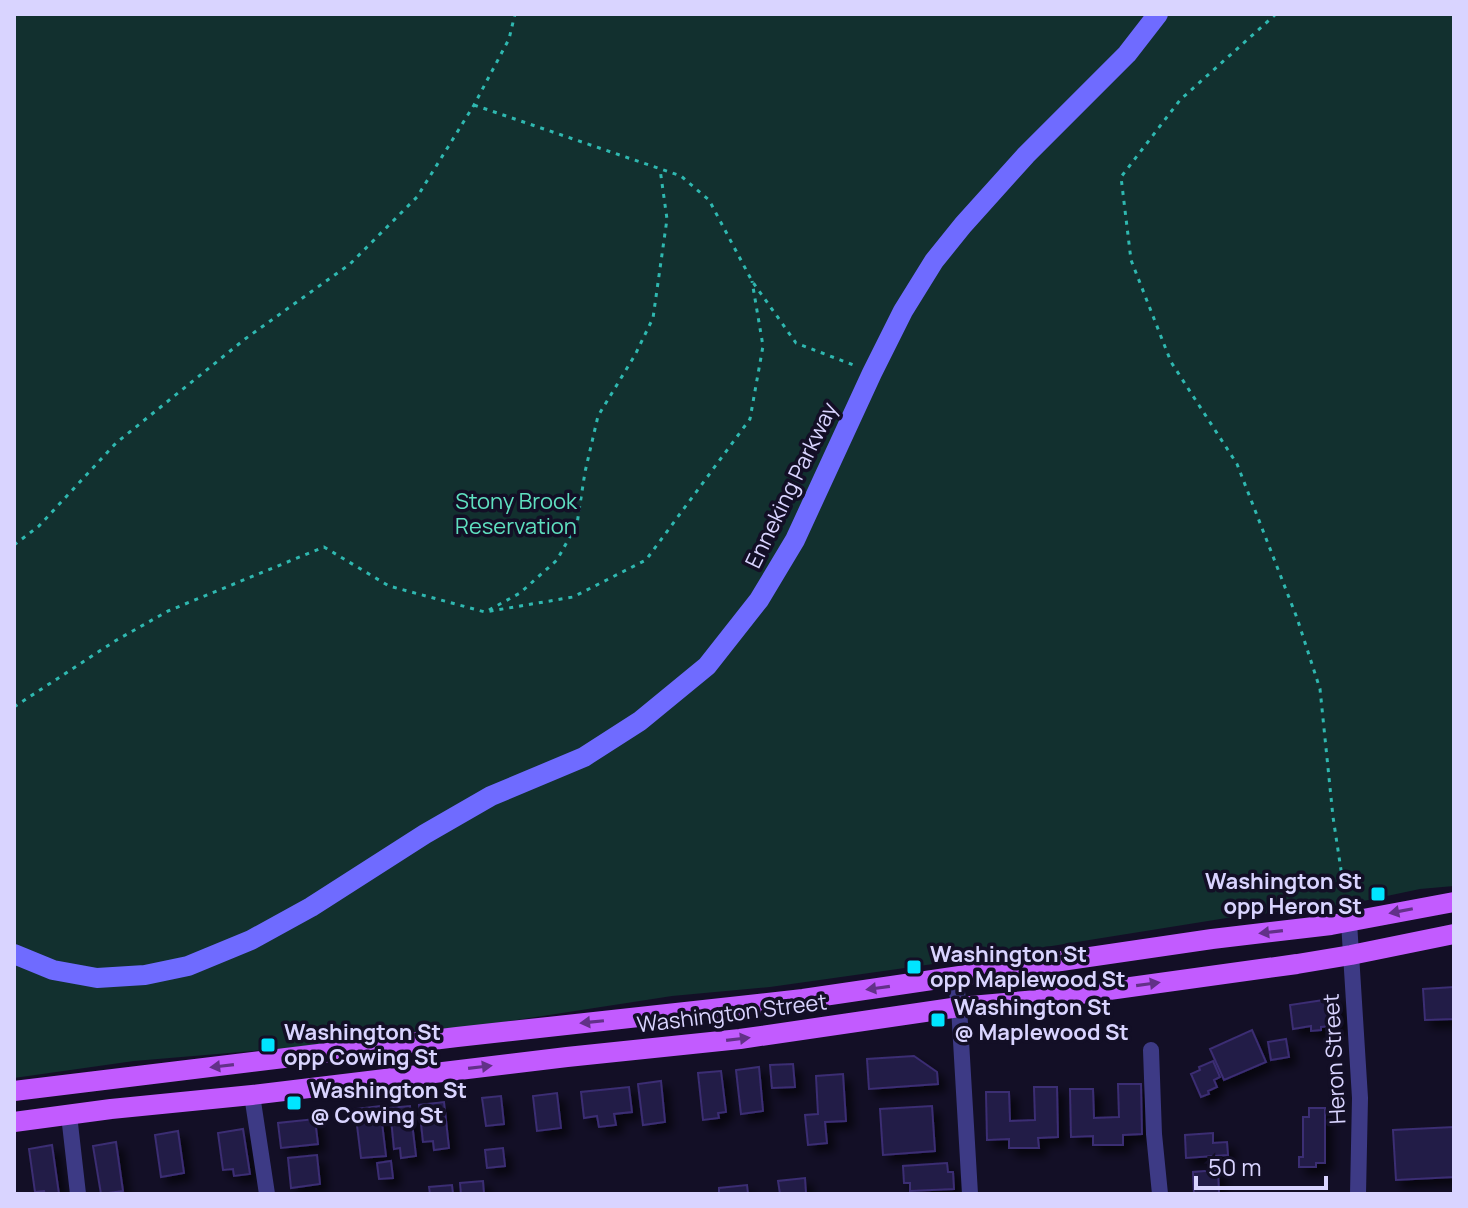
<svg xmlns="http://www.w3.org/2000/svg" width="1468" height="1208" viewBox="0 0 1468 1208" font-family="Manrope,sans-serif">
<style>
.green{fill:#12302f}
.building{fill:#241b47;stroke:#3b2d73;stroke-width:2;filter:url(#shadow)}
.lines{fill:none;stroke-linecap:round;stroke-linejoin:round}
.path{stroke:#2fb8b0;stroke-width:3;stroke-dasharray:4 6;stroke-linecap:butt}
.street{stroke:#3d3a85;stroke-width:16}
.secondary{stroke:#6f6bff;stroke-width:20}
.primary{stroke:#c25bff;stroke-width:20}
.oneway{fill:#623188}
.poi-dot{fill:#00e5ff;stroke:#130f26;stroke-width:3}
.labels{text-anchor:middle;stroke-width:7;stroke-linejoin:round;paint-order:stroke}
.street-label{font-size:22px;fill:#d9d4ff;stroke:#130f26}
.park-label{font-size:22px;fill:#5fe0c0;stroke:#130f26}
.poi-label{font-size:22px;font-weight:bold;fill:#d9d4ff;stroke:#130f26;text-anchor:start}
</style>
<defs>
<filter id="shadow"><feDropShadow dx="7" dy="7" stdDeviation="4" flood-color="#0009"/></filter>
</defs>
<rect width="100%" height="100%" fill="#130f26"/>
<path class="green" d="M14 14H1454V886L1420 889 1349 904 1233 917 990 956 770 987 672 996 491 1024 287 1048 134 1061 14 1078Z"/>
<path class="building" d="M1454 987V1019L1425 1020 1423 989Z
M1337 998 1341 1025 1321 1027V1030L1311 1031V1026L1293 1029 1290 1005Z
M1252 1030 1266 1062 1224 1080 1210 1049Z
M1286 1039 1289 1057 1271 1060 1268 1042Z
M914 1056 937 1072 938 1084 869 1089 867 1059Z
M1213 1061 1220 1077 1214 1080 1217 1087 1208 1091 1209 1094 1201 1097 1191 1074 1200 1070 1199 1067Z
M793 1064 795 1087 772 1088 770 1065Z
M759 1067 763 1111 741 1114 736 1070Z
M721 1071 726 1112 718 1113 719 1118 703 1120 698 1073Z
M843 1074 846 1121 825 1122 827 1143 808 1145 805 1115 818 1114 816 1076Z
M661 1081 665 1122 643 1125 638 1084Z
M1118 1084H1141L1142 1134 1123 1135V1145H1093V1136L1071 1137 1070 1089H1093L1094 1118 1119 1117Z
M629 1087 632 1112 614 1114 616 1125 599 1127 597 1116 584 1118 581 1092Z
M1034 1087H1057L1058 1137 1038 1138 1039 1148H1009V1139L987 1140 986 1092H1009L1010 1121 1035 1120Z
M557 1093 561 1128 537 1131 533 1096Z
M501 1096 504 1124 486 1126 482 1098Z
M444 1102 449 1148 434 1150 433 1141 423 1142 419 1105Z
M380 1106 386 1156 361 1158 355 1109Z
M410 1106 416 1156 401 1158 400 1148 394 1149 390 1108Z
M932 1106 935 1151 883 1155 880 1109Z
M1309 1108H1325V1163H1316V1167H1299V1157H1303V1117H1309Z
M315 1119 318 1144 281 1148 278 1123Z
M1454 1127V1177L1396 1180 1393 1130Z
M243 1129 250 1174 234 1176 233 1169 223 1170 218 1133Z
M178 1131 184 1173 161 1177 155 1135Z
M1213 1133V1143L1227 1142 1228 1155 1186 1158 1185 1135Z
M116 1142 123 1191 101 1194 93 1146Z
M52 1145 59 1194H45L44 1191 35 1192 29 1149Z
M503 1148 505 1166 487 1168 485 1150Z
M317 1155 320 1184 291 1188 288 1158Z
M391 1161 393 1178 379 1179 377 1163Z
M947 1163 948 1172H953L954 1189 910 1191V1183H904L903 1166Z
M1218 1170 1219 1193 1194 1194 1193 1172Z
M805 1178 806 1194H780L778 1181Z
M483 1181 484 1194H461L460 1183Z
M452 1185 453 1194H430L429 1187Z
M747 1185 748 1194H719V1188Z"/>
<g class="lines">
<path class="path" d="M1276 14 1180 100 1121 177 1131 260 1171 362 1237 464 1297 618 1320 689 1333 817 1346 903
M474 105 681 176 709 200 752 281 796 343 856 366
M14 545 39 526 116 443 245 339 350 264 417 197 474 105 509 39 515 14
M489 610 520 593 557 560 577 524 585 472 598 416 635 355 653 318 667 219 660 169
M14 707 115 641 168 611 324 547 389 586 485 612 573 597 646 560 750 419 763 346 752 281"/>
<path class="street" d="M1349 922 1360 1098 1358 1194
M955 977 959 1007 970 1194
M1151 1050 1154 1134 1160 1194
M252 1095 267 1194
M69 1115 78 1194"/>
<path class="secondary" d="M14 954 53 970 97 978 145 975 188 966 251 940 311 907 425 834 491 796 584 757 640 721 707 666 759 600 795 540 872 373 903 311 934 261 963 225 1026 155 1127 54 1158 14"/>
<path class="primary" d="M14 1091 457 1037 803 999 1212 939 1331 925 1454 902
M14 1122 111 1109 252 1095 567 1057 740 1039 959 1007 1037 1000 1297 964 1351 955 1454 934"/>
</g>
<defs><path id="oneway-solid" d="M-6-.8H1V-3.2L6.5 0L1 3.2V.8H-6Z" transform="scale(2)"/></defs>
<g class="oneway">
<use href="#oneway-solid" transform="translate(1401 911) rotate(169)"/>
<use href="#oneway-solid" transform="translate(1271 932) rotate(173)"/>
<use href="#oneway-solid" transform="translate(1148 984) rotate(-8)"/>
<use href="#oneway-solid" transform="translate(878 988) rotate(172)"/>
<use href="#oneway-solid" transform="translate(592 1022) rotate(174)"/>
<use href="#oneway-solid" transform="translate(738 1039) rotate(-7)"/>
<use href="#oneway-solid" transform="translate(222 1066) rotate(173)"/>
<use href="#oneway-solid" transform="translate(480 1067) rotate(-7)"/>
</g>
<g class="poi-dot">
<rect x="1370" y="886" width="16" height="16" rx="4"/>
<rect x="906" y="959" width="16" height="16" rx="4"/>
<rect x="930" y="1012" width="16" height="16" rx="4"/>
<rect x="260" y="1037" width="16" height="16" rx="4"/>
<rect x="286" y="1095" width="16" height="16" rx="4"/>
</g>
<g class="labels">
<g class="street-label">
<text transform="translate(791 485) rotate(-64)" y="8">Enneking Parkway</text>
<text transform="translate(732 1013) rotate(-7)" y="8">Washington Street</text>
<text transform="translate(1334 1059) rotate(-93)" y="8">Heron Street</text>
</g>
<g class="park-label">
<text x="516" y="509">Stony Brook<tspan x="516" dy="25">Reservation</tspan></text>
</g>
<g class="poi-label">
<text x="1362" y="889" text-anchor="end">Washington St<tspan x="1362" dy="25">opp Heron St</tspan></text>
<text x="930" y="962">Washington St<tspan x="930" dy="25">opp Maplewood St</tspan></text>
<text x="954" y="1015">Washington St<tspan x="954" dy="25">@ Maplewood St</tspan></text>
<text x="284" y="1040">Washington St<tspan x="284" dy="25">opp Cowing St</tspan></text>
<text x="310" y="1098">Washington St<tspan x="310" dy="25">@ Cowing St</tspan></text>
</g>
</g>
<rect width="1468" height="1208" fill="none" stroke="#d9d4ff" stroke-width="32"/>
<path d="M1196 1176v12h130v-12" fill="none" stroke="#d9d4ff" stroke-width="4"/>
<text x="1208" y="1176" font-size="24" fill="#d9d4ff" stroke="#130f26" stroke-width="6" paint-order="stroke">50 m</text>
</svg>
